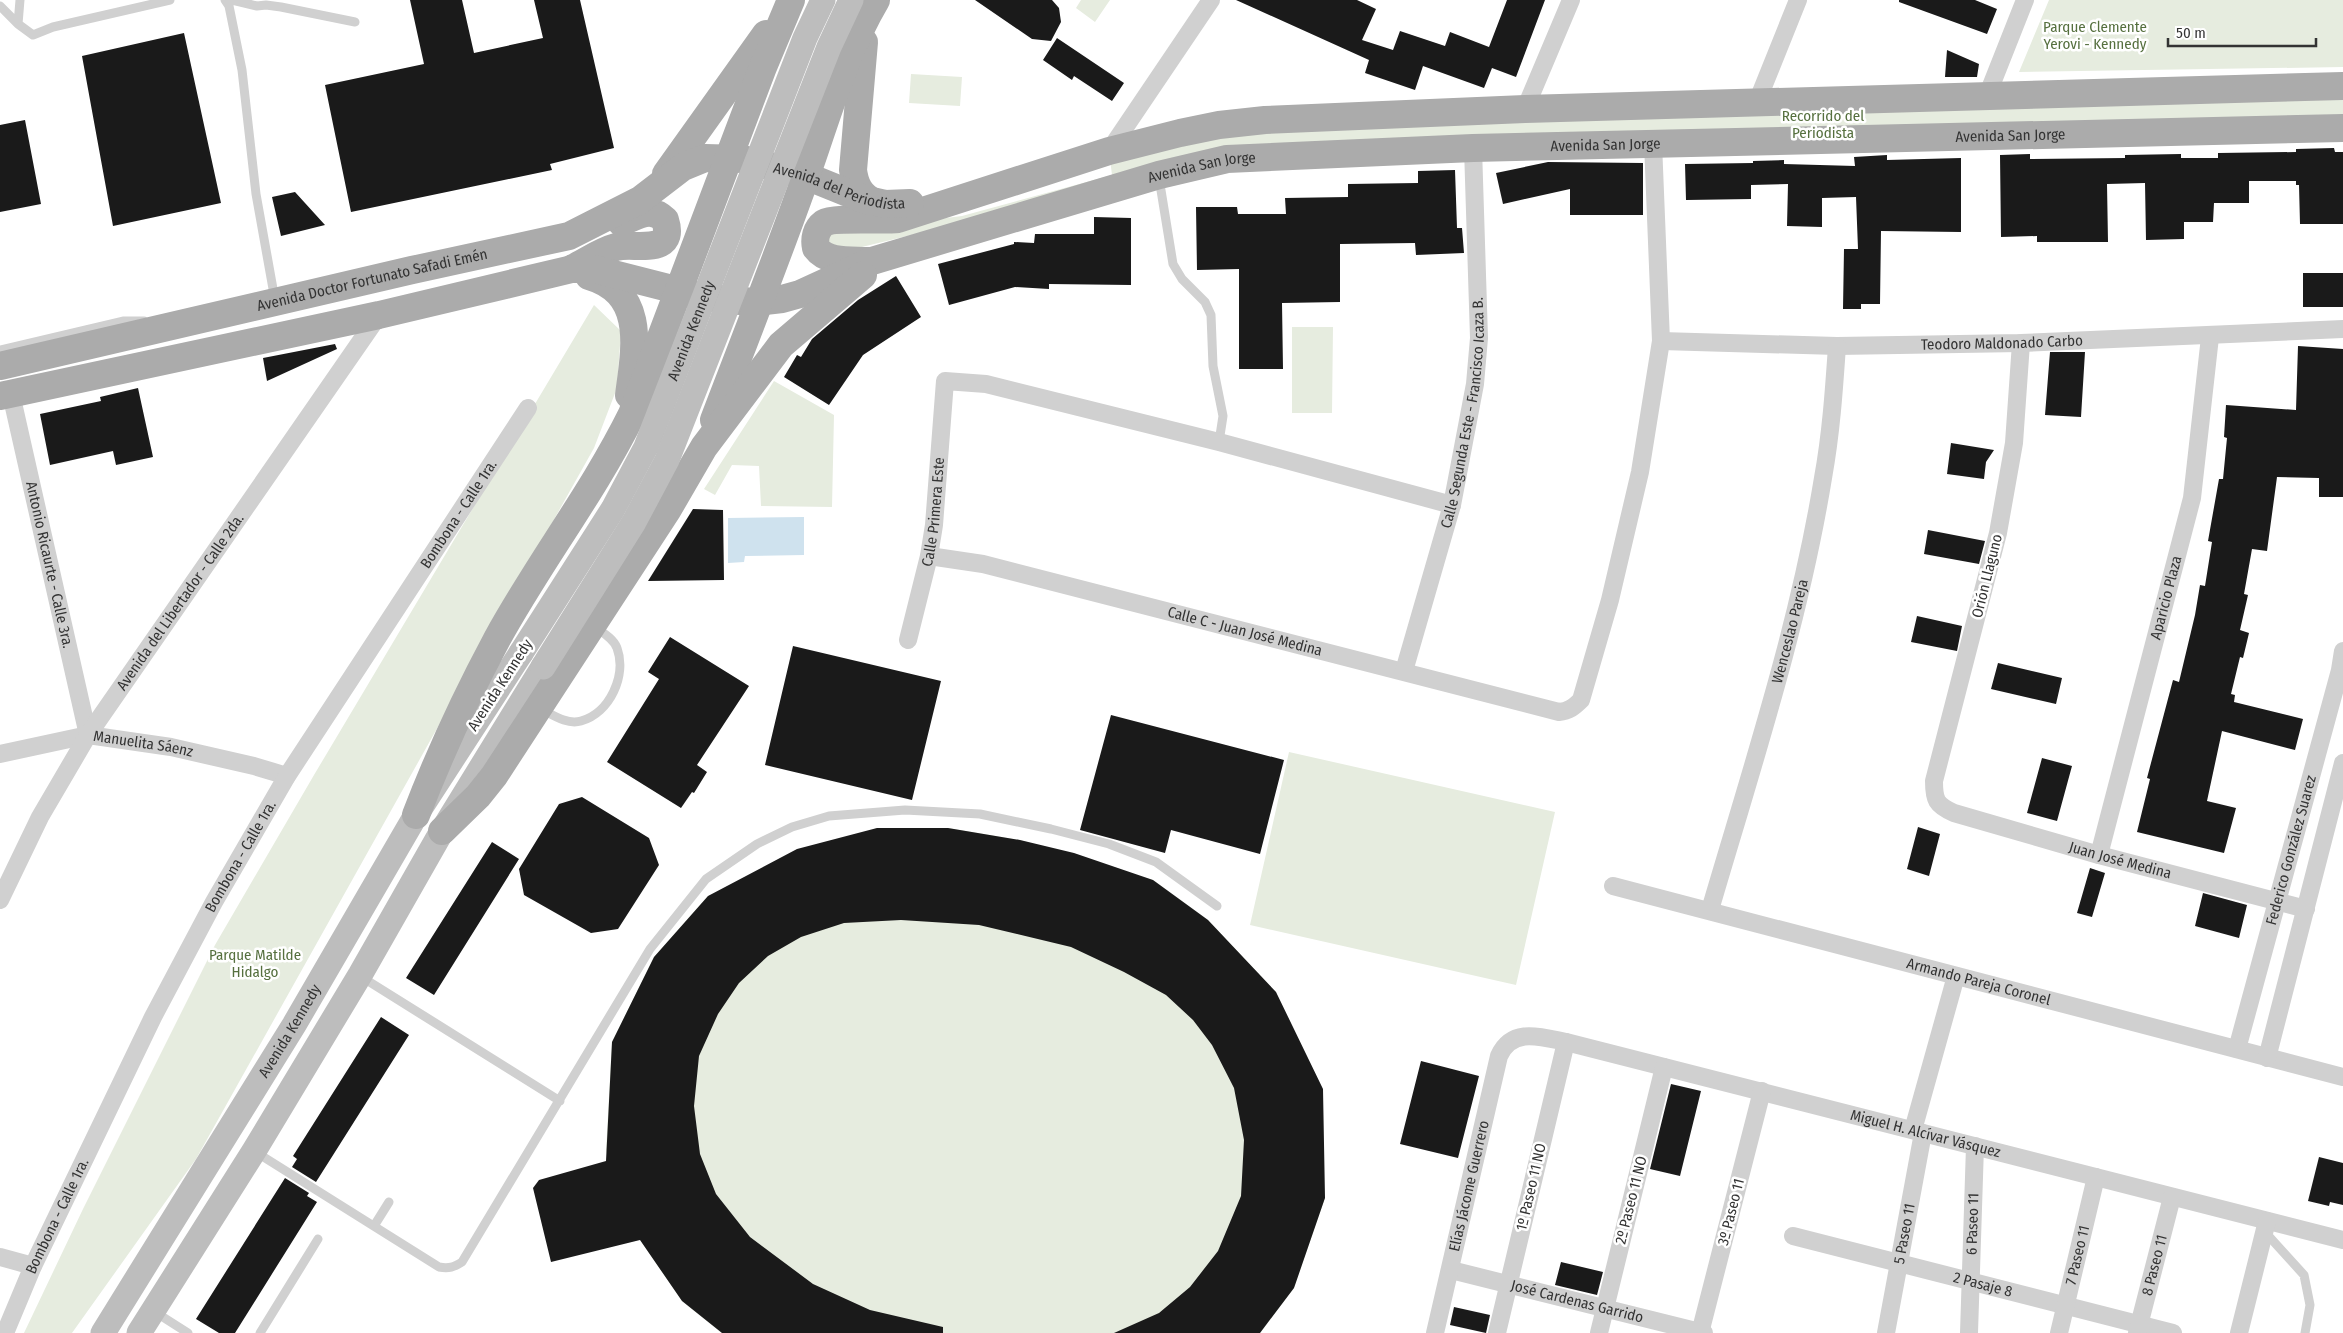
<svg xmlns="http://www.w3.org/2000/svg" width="2343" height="1333" viewBox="0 0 2343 1333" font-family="'Fira Sans Condensed',sans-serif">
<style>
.green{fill:#e6ecdf}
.water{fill:#cfe2ee}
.building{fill:#1a1a1a}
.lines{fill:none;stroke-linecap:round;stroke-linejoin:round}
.service{stroke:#d0d0d0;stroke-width:9}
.minor{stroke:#d0d0d0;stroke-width:18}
.secondary{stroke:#bdbdbd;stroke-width:25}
.primary{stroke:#ababab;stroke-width:28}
.secondary-bridge{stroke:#bdbdbd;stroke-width:25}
.labels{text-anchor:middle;stroke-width:5;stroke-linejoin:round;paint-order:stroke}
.park-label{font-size:15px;fill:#56703f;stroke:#fff}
.street-label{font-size:15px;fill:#333;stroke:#fff}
</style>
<rect width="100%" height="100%" fill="#fff"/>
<path class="green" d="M1081 0H1110L1095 22 1076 8Z
M2049 0H2343V67L2019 72Z
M911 74 962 77 960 106 909 103Z
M2343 86V129L1653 143 1159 175 837 253 824 237 826 233 962 216 1112 175 1109 151 1180 133Z
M594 305 621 331 617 388 594 448 196 1159 72 1333H24L83 1209 215 945 314 775Z
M1292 327H1333L1332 413H1292Z
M774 381 834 415 832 507 761 506 759 466 732 465 715 495 704 489Z
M1289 752 1555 812 1516 985 1250 925Z
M877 828H948L1020 840 1153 880 1208 920 1276 992 1325 1198 1294 1288 1260 1333H722L682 1301 630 1225 606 1150 612 1042 654 957 708 896Z"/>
<path class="water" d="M804 517V555L745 556 744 562 728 563V518Z"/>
<path class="building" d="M410 0H462L474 53 543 38 534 0H580L614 148 550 164 552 170 351 212 325 85 424 64Z
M975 0H1052L1059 8 1061 22 1051 41 1032 39Z
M1236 0H1357L1376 9 1362 40 1393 50 1400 31 1445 46 1450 32 1489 47 1507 0H1545L1516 77 1492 68 1484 88 1423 66 1415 90 1365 73 1369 60Z
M1899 0H1975L1997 9 1987 34 1899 2Z
M184 33 221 203 113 226 82 56Z
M1057 38 1124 83 1112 101 1074 76 1072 80 1043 60Z
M1947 50 1979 64 1977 77H1945Z
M25 120 41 204 0 212V125Z
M2334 148 2335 152H2343V224H2300L2299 185H2296V181H2249V203H2214L2213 222H2184V239L2146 240 2145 183 2107 184 2108 242H2037V236L2001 237 2000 155 2030 154V159L2125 158V155L2181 154V158H2218V153L2296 152V149Z
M1887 155V160L1961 158V232L1881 231 1880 304H1861V309H1843L1844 249H1858L1856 197 1822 198V227L1787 226 1788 184 1751 185V199L1686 200 1685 164 1753 163V161L1784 160V164L1855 166 1854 157Z
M1548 162 1643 163V215H1570V189L1503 204 1496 173Z
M1455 170 1457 228H1462L1464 253 1416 255 1415 243 1340 244V302L1282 303 1283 369H1239V269L1197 270 1196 207H1237L1238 214H1286L1285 198 1348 197V184L1418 183V171Z
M295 192 325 225 281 236 272 197Z
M1094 217 1131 218V285L1049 284V289L1015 287 949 305 938 264 1014 244V242L1034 243 1035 234H1094Z
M2303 273H2343V307H2303Z
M896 276 921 317 863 355 829 405 784 377 797 355 801 357 812 339 858 300Z
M335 344 337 349 267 381 263 358Z
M2298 346 2343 349V497H2319V478L2277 477 2267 551 2252 549 2244 594 2248 595 2240 630 2249 633 2243 658 2240 657 2231 694 2235 695 2234 702 2303 719 2295 750 2222 731 2207 801 2236 808 2224 853 2137 832 2150 779 2147 778 2173 680 2179 682 2195 615 2200 585 2205 586 2212 542 2208 541 2219 479H2223L2227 438 2224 437 2226 405 2296 410Z
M2050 352H2085L2081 417 2045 415Z
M138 388 153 457 116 465 113 451 50 465 40 414 101 401 100 397Z
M1951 443 1994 450 1986 462 1984 479 1947 474Z
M693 509 723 510 724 580 648 581Z
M1928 530 1985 541 1979 564 1924 554Z
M1917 616 1962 626 1957 651 1911 642Z
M670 637 749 686 697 765 707 772 694 793 692 792 681 808 607 762 659 679 648 672Z
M793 646 941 681 912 800 765 765Z
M1998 663 2062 678 2056 704 1991 689Z
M1111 715 1284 760 1260 854 1171 830 1165 853 1080 830Z
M2042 758 2072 766 2057 821 2027 813Z
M582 797 649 838 659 865 618 929 591 933 524 895 519 869 559 804Z
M1918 827 1940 834 1929 876 1907 869Z
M877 828H948L1020 840 1074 853 1153 880 1208 920 1276 992 1323 1089 1325 1198 1294 1288 1260 1333H1114L1159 1313 1190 1287 1218 1251 1241 1196 1244 1140 1234 1088 1212 1045 1193 1020 1166 995 1124 972 1071 947 979 925 901 920 844 923 801 937 768 956 739 983 718 1014 699 1056 694 1106 700 1154 716 1194 750 1237 813 1284 870 1310 943 1327V1333H722L682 1301 640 1240 551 1262 533 1188 539 1180 606 1161 612 1042 654 957 708 896 797 849Z
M492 842 519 859 434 995 406 978Z
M2090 868 2105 873 2092 917 2077 913Z
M2203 893 2247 905 2239 938 2195 926Z
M381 1017 409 1035 316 1182 292 1167 297 1159 293 1156Z
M1421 1061 1479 1076 1458 1158 1400 1144Z
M1671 1084 1701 1091 1680 1176 1650 1169Z
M2319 1157 2343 1163V1205L2330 1202 2329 1206 2308 1201Z
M285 1178 309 1193 307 1196 317 1202 235 1333H219L196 1319Z
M1561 1262 1603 1272 1597 1295 1555 1285Z
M1454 1307 1490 1315 1486 1333 1450 1325Z"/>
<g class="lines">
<path class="service" d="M20 0 18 24 33 35 53 27 170 0
M225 0 229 6 242 70 256 194 275 300
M232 0 257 6 266 5 281 7 355 22
M0 6 18 24
M1159 178 1173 264 1182 279 1205 302 1211 315 1213 366 1223 416 1219 442
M0 350 124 321H144
M541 709C553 715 567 725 581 721 610 713 627 675 617 648 614 639 602 632 595 627
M360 976 560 1101
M254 1151 439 1267C449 1269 454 1267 462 1262L650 949 706 879 757 844 792 827 829 816 905 810 980 814 1051 829 1109 844 1156 862 1217 906
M374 1226 389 1202
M2265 1232 2304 1275 2310 1305 2305 1333
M155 1312 188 1333
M260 1333 318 1239"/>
<g class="minor">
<path d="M1987 96 2025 0"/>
<path d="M1757 102 1798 0"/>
<path d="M1525 109 1571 0"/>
<path d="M1109 151 1211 0"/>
<path id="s1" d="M1661 341 1837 346 2021 343 2343 329"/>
<path id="s2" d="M2021 343 2014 443 1998 533 1934 781C1934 800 1936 805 1954 813L2099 855 2306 909"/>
<path id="s3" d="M11 394 88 735"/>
<path id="s4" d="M929 556 983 564 1559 712C1569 711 1574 707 1581 700L1610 600 1640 472 1661 341 1653 143"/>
<path id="s5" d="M908 640 929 556 934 525 945 381 986 384 1219 442 1452 505"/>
<path id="s6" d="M1404 671 1452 505 1475 384 1479 338 1473 148"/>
<path id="s7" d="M0 754 88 735 171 747 254 766 287 776"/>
<path id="s8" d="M2099 855 2192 498 2210 337"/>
<path id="s9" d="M1613 886 2343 1077"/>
<path id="s10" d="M0 900 40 817 88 735 379 315"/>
<path id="s11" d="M1710 910C1752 767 1799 625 1823 478 1831 434 1834 390 1837 346"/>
<path id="s12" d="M2237 1049 2340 670 2343 651"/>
<path d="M2267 1058 2343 763"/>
<path d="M1913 1130 1956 976"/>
<path id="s13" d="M1793 1236 2173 1333"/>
<path d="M0 1257 33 1266"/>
<path id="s14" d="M1451 1270 1704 1333"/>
<path id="s15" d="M5 1333 33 1266 153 1017 214 902 287 776 528 408"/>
<path id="s16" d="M1435 1333 1499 1056C1512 1027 1541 1037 1566 1042L2343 1240"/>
<path d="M1497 1333 1566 1042"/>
<path d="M1599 1333 1664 1067"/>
<path d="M1700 1333 1762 1091"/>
<path id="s17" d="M1886 1333 1923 1133"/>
<path id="s18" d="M1969 1333 1975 1146"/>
<path id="s19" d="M2059 1333 2096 1177"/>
<path id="s20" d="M2137 1333 2172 1197"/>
<path d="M2239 1333 2267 1221"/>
</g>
<g class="secondary">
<path id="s21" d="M103 1333 294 1025 416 815 521 653"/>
<path d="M139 1333 254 1151 360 975 442 831 543 667"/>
</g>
<g class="primary">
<path d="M864 42 853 170C855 185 860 195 874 202"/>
<path d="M666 174 766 34"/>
<path d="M868 261C851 260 827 263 816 248 814 239 816 229 824 223 834 217 882 221 898 219L1109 151 1180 133 1219 125 1265 120 1525 109 2343 86"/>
<path d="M573 268C587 261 601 251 616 247 633 242 677 257 665 220 650 205 637 217 621 222"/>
<path d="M589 276C647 293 635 349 629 395"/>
<path id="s22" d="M0 366 412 270 569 236 640 200 683 167 705 158 743 159 806 176 863 199 885 204 910 203"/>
<path id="s23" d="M0 396 379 315 572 269H594L696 295 723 300 758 302 782 299 800 294 872 261 1159 175 1227 159 1473 148 2343 128"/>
<path d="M714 420C745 339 777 258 806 176 827 117 844 54 876 0"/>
<path d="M416 815C439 755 467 695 497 639 539 562 593 493 632 414L763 67 791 0"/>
<path d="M442 831 478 796 494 776 668 509 704 447 781 345 863 275"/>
</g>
<g class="secondary-bridge">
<path id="s24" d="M521 653 613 509 646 447 805 38 823 0"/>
<path d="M543 667 634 522 667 460 829 47 851 0"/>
</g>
</g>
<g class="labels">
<g class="park-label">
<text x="2095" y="32">Parque Clemente<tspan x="2095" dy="17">Yerovi - Kennedy</tspan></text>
<text x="1823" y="121">Recorrido del<tspan x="1823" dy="17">Periodista</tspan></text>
<text x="255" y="960">Parque Matilde<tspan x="255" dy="17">Hidalgo</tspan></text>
</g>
<g class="street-label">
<text dy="5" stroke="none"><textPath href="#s23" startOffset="2051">Avenida San Jorge</textPath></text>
<text dy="5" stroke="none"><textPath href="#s23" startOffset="1646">Avenida San Jorge</textPath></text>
<text dy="5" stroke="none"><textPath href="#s23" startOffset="1241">Avenida San Jorge</textPath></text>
<text dy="5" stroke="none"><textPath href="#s22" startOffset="880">Avenida del Periodista</textPath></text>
<text dy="5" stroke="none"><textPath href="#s22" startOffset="382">Avenida Doctor Fortunato Safadi Emén</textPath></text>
<text dy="5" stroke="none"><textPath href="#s24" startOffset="366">Avenida Kennedy</textPath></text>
<text dy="5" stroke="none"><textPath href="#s1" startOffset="341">Teodoro Maldonado Carbo</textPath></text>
<text dy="5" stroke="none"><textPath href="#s6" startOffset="266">Calle Segunda Este - Francisco Icaza B.</textPath></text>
<text dy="5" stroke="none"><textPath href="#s5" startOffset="131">Calle Primera Este</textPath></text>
<text dy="5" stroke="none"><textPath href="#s15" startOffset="938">Bombona - Calle 1ra.</textPath></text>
<text dy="5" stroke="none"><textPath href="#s3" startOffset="175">Antonio Ricaurte - Calle 3ra.</textPath></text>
<text transform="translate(1987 576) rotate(-76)" y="5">Orión Llaguno</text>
<text dy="5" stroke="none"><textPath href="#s8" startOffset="266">Aparicio Plaza</textPath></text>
<text dy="5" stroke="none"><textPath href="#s10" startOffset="349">Avenida del Libertador - Calle 2da.</textPath></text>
<text dy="5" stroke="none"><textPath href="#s4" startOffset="325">Calle C - Juan José Medina</textPath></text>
<text dy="5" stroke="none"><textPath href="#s11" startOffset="290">Wenceslao Pareja</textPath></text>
<text transform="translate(500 685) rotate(-57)" y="5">Avenida Kennedy</text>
<text dy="5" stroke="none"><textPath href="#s7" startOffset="146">Manuelita Sáenz</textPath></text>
<text dy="5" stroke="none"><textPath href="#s12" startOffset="206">Federico González Suarez</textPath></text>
<text dy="5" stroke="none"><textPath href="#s15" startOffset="532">Bombona - Calle 1ra.</textPath></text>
<text dy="5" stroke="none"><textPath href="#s2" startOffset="662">Juan José Medina</textPath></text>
<text dy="5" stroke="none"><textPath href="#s9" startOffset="378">Armando Pareja Coronel</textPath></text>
<text dy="5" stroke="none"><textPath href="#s21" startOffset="355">Avenida Kennedy</textPath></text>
<text dy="5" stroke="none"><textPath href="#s16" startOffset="731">Miguel H. Alcívar Vásquez</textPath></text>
<text dy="5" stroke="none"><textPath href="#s16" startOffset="151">Elías Jácome Guerrero</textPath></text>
<text transform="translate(1531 1187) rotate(-77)" y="5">1º Paseo 11 NO</text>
<text transform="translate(1631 1200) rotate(-76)" y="5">2º Paseo 11 NO</text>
<text transform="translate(1731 1212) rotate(-76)" y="5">3º Paseo 11</text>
<text dy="5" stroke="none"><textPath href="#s15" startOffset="128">Bombona - Calle 1ra.</textPath></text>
<text dy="5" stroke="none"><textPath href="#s18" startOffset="109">6 Paseo 11</textPath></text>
<text dy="5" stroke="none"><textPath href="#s17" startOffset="101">5 Paseo 11</textPath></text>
<text dy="5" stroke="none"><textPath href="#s19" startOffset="80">7 Paseo 11</textPath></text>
<text dy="5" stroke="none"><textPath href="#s20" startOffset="70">8 Paseo 11</textPath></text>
<text dy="5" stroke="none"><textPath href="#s13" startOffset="196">2 Pasaje 8</textPath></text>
<text dy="5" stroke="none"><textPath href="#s14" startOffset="130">José Cardenas Garrido</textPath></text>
</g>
</g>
<path d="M2168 38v8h148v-8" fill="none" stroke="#333333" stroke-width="2.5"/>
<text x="2176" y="38" font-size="15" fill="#333333" stroke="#ffffff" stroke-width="4" paint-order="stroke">50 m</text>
</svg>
